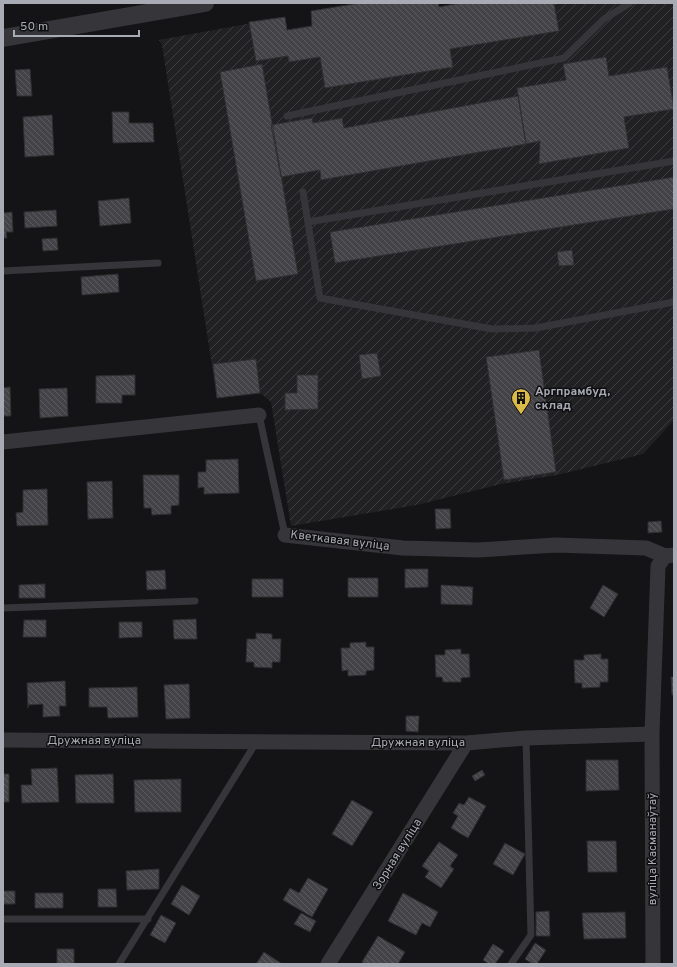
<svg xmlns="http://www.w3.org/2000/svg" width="677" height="967" viewBox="0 0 677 967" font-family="Overpass,sans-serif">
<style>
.industrial{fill:url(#industrial-furrows)}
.building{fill:url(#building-back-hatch);stroke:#2f2f31}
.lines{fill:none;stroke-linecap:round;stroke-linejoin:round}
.service{stroke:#36363a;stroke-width:7}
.minor{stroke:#36363a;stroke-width:15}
.tertiary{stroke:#36363a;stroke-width:18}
.labels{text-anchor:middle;stroke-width:3;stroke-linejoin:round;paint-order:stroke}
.poi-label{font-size:12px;font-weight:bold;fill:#a8aab4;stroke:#0f0f11;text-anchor:start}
.street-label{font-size:12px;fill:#a8aab4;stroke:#0f0f11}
</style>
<defs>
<pattern id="industrial-furrows" width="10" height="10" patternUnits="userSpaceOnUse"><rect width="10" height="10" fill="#212023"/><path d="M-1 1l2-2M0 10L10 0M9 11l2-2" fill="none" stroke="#3e3e41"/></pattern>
<pattern id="building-back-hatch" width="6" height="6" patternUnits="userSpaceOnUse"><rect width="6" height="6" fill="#444448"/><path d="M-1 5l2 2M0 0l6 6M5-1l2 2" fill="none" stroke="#5c5c60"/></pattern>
</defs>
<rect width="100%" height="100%" fill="#141416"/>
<path class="industrial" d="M360 3H438L439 7 460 3H674V420L643 454 557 475 501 484 417 505 291 526 271 402 260 393 217 398 162 45 159 40 285 17 287 30 312 26 311 11Z"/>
<path class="building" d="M360 3H438L439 7 460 3H554L559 31 450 49 453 67 325 88 320 57 289 62 288 56 256 61 249 22 285 17 287 30 312 26 311 11Z
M606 57 609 76 667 67 674 109 624 117 629 148 539 164 540 141 526 144 517 88 566 80 563 64Z
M262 64 298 274 256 281 220 72Z
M30 69 32 96H17L15 70Z
M518 96 526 144 321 180 320 170 281 177 271 125 312 118 313 123 342 118 344 128Z
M112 112H129V123H153L154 142 113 143Z
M52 115 54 155 25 157 23 117Z
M674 177V209L335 263 330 232Z
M129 198 131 223 100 226 98 201Z
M56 210 57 226 25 228 24 212Z
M12 212 13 232H6L7 238H3V213Z
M57 238 58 250 43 251 42 239Z
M572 250 574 265 559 266 557 252Z
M118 274 119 292 82 295 81 277Z
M539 350 556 472 504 480 486 357Z
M377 353 381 376 362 379 359 355Z
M256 359 260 393 217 398 213 364Z
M135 375V395H122V403H96V376Z
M297 375H318V409L285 410V393H297Z
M10 387 11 416H3V388Z
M67 388 68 416 40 418 39 389Z
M238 459 239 493 204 494V487L198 488V472H206V460Z
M143 475H179V505L171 506V514L152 515 151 508H144Z
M112 481 113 518 88 519 87 482Z
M47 489 48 525 17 526 16 513 23 512V490Z
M435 509H450L451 528 436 529Z
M661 521 662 532 648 533V522Z
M405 569H428V587L405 588Z
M165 570 166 589 147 590 146 571Z
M348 578H378V597H348Z
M252 579H283V597H252Z
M45 584V598H19V585Z
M441 585 473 587 472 605 441 604Z
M603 585 618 594 604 617 590 608Z
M196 619 197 639H174L173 620Z
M24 620H46V637H23Z
M119 622H142V637L119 638Z
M256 633 272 634V639H281L280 662H272V668L254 667V662H246L247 639H256Z
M366 642V647H374V670L366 671V675L348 676V670L342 671 341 648H350V643Z
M461 649V654H469L470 677 461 678V682H443L442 677H436L435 655H445V650Z
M601 654V659H608V682H600V687L582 688V683H575L574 660H584V655Z
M671 677H674V695H672Z
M65 681 66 706H59L60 716 43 717V704L28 705V708L27 683Z
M189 684 190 718 166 719 164 685Z
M137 687 138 717 108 718 107 707H89V688Z
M406 716H419L418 732 406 731Z
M586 760H618L619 790 586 791Z
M57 768 59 802 22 803 21 785H32L31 769Z
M482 770 485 775 475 781 472 776Z
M3 774H9V802H3Z
M113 774 114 803H76L75 775Z
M181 779V812H135L134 780Z
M469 797 486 806 468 838 451 828 458 816 453 813 459 803 464 805Z
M352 800 373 812 352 846 332 834Z
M587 841H616L617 872H588Z
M439 842 458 855 450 866 454 869 441 888 425 877 429 871 422 866Z
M505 843 525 854 513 875 493 864Z
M159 869V889L127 890 126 871Z
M308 878 328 889 312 917 283 900 290 888 299 893Z
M182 885 200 896 189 915 171 904Z
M98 889H116L117 907H98Z
M3 891H15V904H3Z
M35 893H63V908H35Z
M403 893 438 912 430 927 422 923 416 935 388 921Z
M549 911 550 936H536V912Z
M625 912 626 938 584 939 582 913Z
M301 913 316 921 310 932 294 924Z
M161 915 176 923 165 943 150 935Z
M378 936 405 952 398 964H365L362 962Z
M535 943 546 950 537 964H533L525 959Z
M493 944 504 951 495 964H489L483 960Z
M57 949H74V964H57Z
M264 952 282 964H256Z"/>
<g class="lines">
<path class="service" d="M287 116 564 58 604 19 630 3
M303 192 320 298 492 329 536 328 674 302
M308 222 674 161
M3 271 158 263
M259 415 285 535
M3 608 195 601
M3 919H148
M119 964 257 741
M511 964 531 935 526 738"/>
<path class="minor" d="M3 442 259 415
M285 535 403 548 478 550 556 545 646 548 665 556 674 555
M3 740 466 743 526 738 652 734
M328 964 466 743
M653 964 652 734 658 566 665 556"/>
<path class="tertiary" d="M3 38 205 3"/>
</g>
<defs>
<symbol id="building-pin" viewBox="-11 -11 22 30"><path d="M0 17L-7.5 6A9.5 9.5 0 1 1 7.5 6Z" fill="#dbba47" stroke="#0f0f11"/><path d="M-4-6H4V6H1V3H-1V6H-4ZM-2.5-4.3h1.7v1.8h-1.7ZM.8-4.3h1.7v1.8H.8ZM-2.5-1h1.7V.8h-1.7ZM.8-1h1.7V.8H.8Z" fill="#111"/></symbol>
</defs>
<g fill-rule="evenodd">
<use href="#building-pin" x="510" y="387" width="22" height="30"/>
</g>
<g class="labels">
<g class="poi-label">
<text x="535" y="395">Аргпрамбуд,<tspan x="535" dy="14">склад</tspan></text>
</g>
<g class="street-label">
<text transform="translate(340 540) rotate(7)" y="4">Кветкавая вуліца</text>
<text x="94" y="744">Дружная вуліца</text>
<text x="418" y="746">Дружная вуліца</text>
<text transform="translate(652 849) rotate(-90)" y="4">вуліца Касманаўтаў</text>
<text transform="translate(397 854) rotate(-58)" y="4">Зорная вуліца</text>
</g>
</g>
<rect width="677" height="967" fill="none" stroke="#a8aab4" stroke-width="8"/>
<path d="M14 30v6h125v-6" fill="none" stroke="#a8aab4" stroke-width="2"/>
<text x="20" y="30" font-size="12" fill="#a8aab4" stroke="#0f0f11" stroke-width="3" paint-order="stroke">50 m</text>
</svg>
